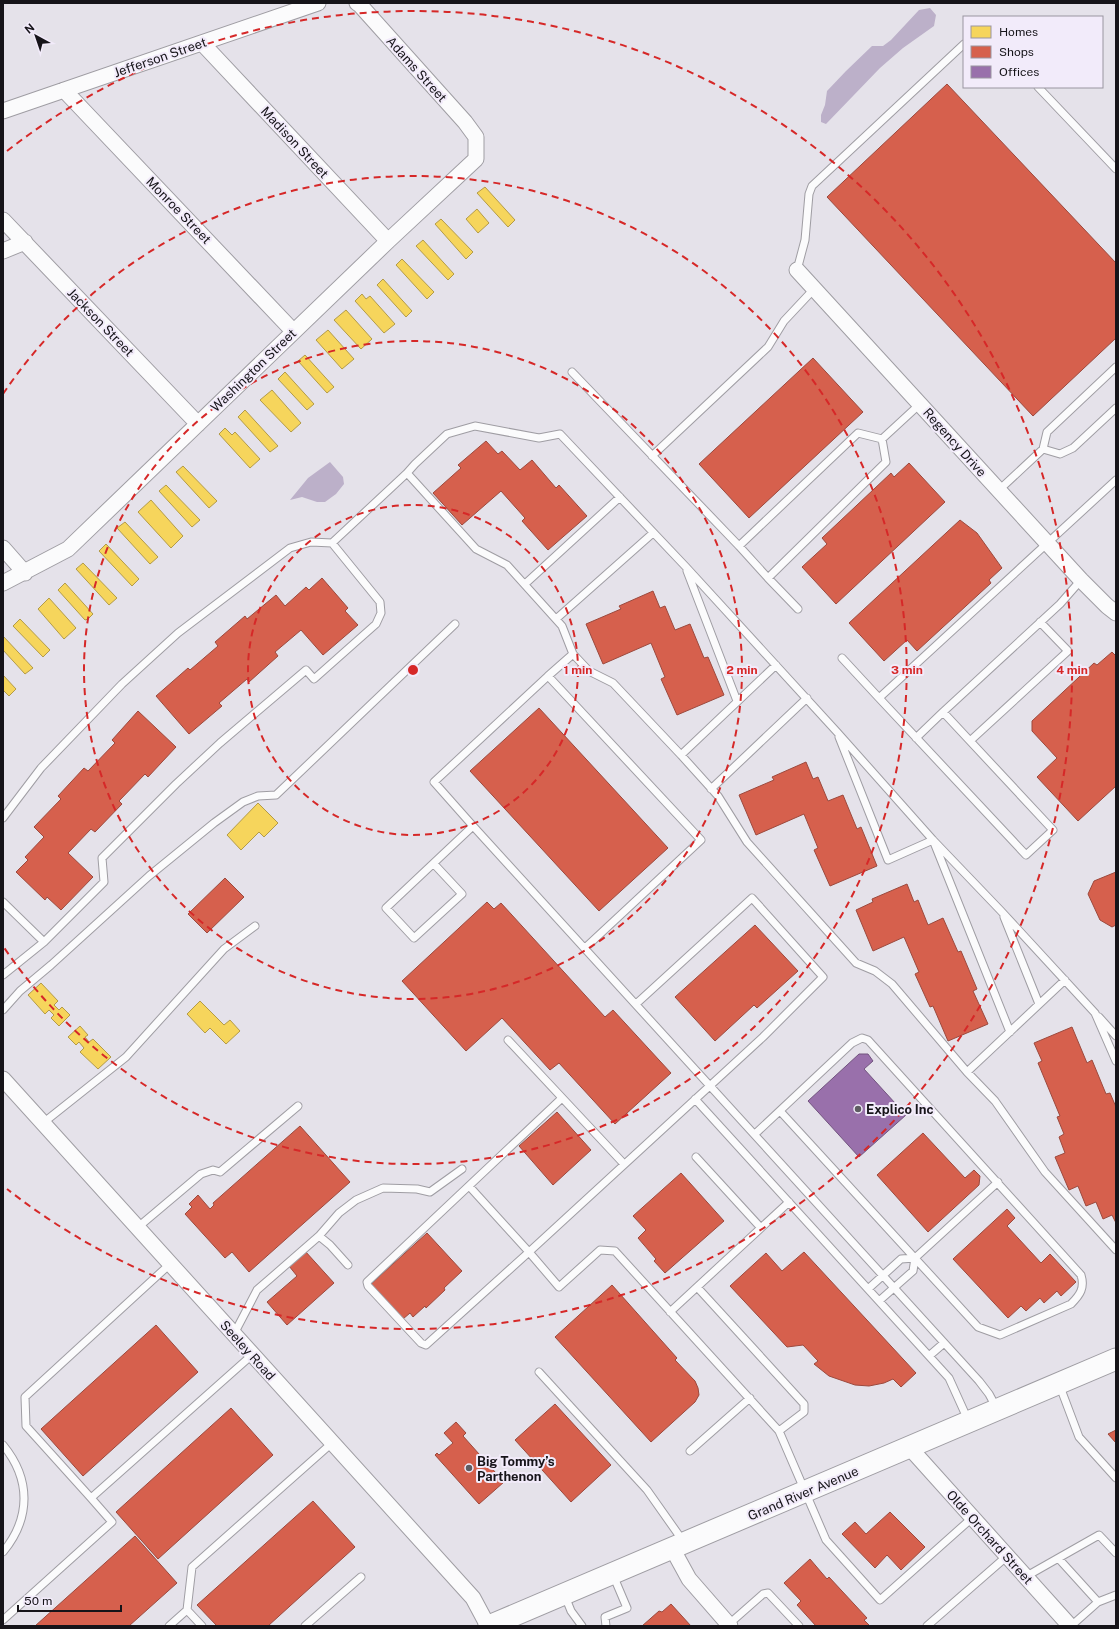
<svg xmlns="http://www.w3.org/2000/svg" width="1119" height="1629" viewBox="0 0 1119 1629" font-family="'Public Sans',sans-serif">
<style>
.water{fill:#bcb0c9}
.homes{fill:#f6d55c;stroke:#b39b48}
.shops{fill:#d6604d;stroke:#9c493d}
.offices{fill:#9970ab;stroke:#72547f}
.lines{fill:none;stroke-linecap:round;stroke-linejoin:round}
.lane-casing{stroke:#9f9da3;stroke-width:9}
.street-casing{stroke:#9f9da3;stroke-width:17}
.secondary-casing{stroke:#9f9da3;stroke-width:23}
.lane{stroke:#fbfbfc;stroke-width:7}
.street{stroke:#fbfbfc;stroke-width:15}
.secondary{stroke:#fbfbfc;stroke-width:21}
.ring{fill:none;stroke:#d62828;stroke-width:2;stroke-dasharray:7 5}
.poi-dot{fill:#5e5c62;stroke:#f2ebfa;stroke-width:1.5}
.labels{text-anchor:middle;stroke-width:4;stroke-linejoin:round;paint-order:stroke}
.street-label{font-size:13px;fill:#161419;stroke:#f2ebfa}
.poi-label{font-size:13px;font-weight:bold;fill:#161419;stroke:#f2ebfa;text-anchor:start}
.centre{fill:#d62828;stroke:#f2ebfa;stroke-width:2}
.ring-label{font-size:12px;text-anchor:middle;font-weight:bold;fill:#d62828;stroke:#f2ebfa;stroke-width:4;stroke-linejoin:round;paint-order:stroke}
</style>
<rect width="100%" height="100%" fill="#e5e2ea"/>
<path class="water" d="M930 8 936 15 934 26 903 48 880 68 826 124 821 122V115L825 105 827 91 846 71 872 46H883L891 40 919 10Z
M330 462 343 477 344 484 336 494 325 502H317L302 497 290 500 308 478Z"/>
<path class="homes" d="M485 187 515 220 508 227 477 193Z
M477 209 489 223 478 233 466 219Z
M441 219 473 252 466 259 435 224Z
M423 240 454 274 448 280 416 246Z
M402 259 434 292 427 299 396 265Z
M383 279 412 311 406 317 377 285Z
M362 294 366 299 370 296 395 324 384 333 355 301Z
M346 310 372 339 361 349 334 320Z
M328 330 354 359 342 369 316 340Z
M305 355 334 387 327 393 298 361Z
M285 372 314 404 307 410 278 379Z
M272 390 301 423 291 432 260 400Z
M245 410 278 446 270 452 238 417Z
M225 428 232 435 235 432 260 459 250 468 219 434Z
M183 466 217 501 209 508 176 472Z
M166 485 200 520 192 527 159 491Z
M151 500 183 536 171 548 138 512Z
M125 522 158 557 150 564 117 528Z
M106 544 139 579 132 586 99 551Z
M83 563 117 598 109 605 76 569Z
M65 583 93 614 88 619 85 620 58 590Z
M49 598 76 628 64 639 38 609Z
M20 619 50 650 43 657 13 626Z
M3 636 33 668 25 674 3 650Z
M3 675 16 689 9 696 3 690Z
M258 803 278 823 264 837 259 832 241 850 227 835Z
M41 983 58 1001 54 1005 59 1010 62 1007 70 1015 59 1026 51 1018 54 1015 49 1010 45 1014 28 995Z
M200 1001 224 1025 230 1020 240 1031 226 1044 210 1028 205 1033 187 1014Z
M80 1026 88 1035 85 1037 89 1042 93 1039 111 1057 98 1069 80 1052 84 1048 79 1042 76 1045 68 1037Z"/>
<path class="shops" d="M947 84 1116 263V338L1033 416 827 197Z
M813 358 863 412 749 518 699 464Z
M486 441 498 454 502 451 520 470 532 460 556 488 559 485 587 516 548 550 522 521 525 518 501 491 462 525 433 493 461 468 458 465Z
M909 463 945 502 836 604 802 567 827 544 822 538 891 473 894 477Z
M960 520 977 533 1002 568 989 580 991 583 917 651 907 640 884 661 849 623Z
M322 578 348 608 345 611 358 625 323 655 301 630 275 652 278 656 249 682 247 679 219 703 222 706 189 734 156 696 188 668 190 670 218 646 215 642 245 616 247 619 276 595 285 606 306 587 309 590Z
M653 591 660 608 665 606 675 630 690 624 704 658 708 657 724 695 677 715 661 679 665 677 651 643 603 664 586 624 621 609 619 606Z
M1112 652 1116 656V786L1078 821 1037 777 1057 758 1032 731V721L1094 663 1097 665Z
M539 708 668 848 599 911 470 771Z
M138 711 176 747 148 777 145 774 119 801 122 804 95 832 91 829 68 853 93 877 61 910 47 897 45 900 16 872 28 860 25 857 44 837 34 827 61 799 58 796 84 768 88 771 115 743 112 740Z
M806 762 813 779 818 777 828 801 843 795 857 829 861 827 877 866 830 886 814 850 818 848 804 814 756 835 739 795 774 780 772 777Z
M1116 872V925L1112 927 1100 920 1088 894 1094 881Z
M225 878 244 897 207 933 188 914Z
M907 884 914 902 918 900 928 925 943 918 958 952 961 951 977 989 973 991 988 1024 948 1041 933 1006 930 1007 915 974 919 972 904 937 873 951 856 910 873 902 872 899Z
M487 902 494 909 501 903 605 1017 613 1010 671 1073 615 1124 559 1063 550 1070 502 1018 466 1051 402 981Z
M755 925 798 971 757 1008 754 1005 715 1041 675 997Z
M1072 1027 1087 1063 1092 1060 1106 1094 1110 1093 1116 1107V1223L1112 1215 1103 1219 1096 1202 1086 1206 1078 1186 1069 1190 1055 1157 1065 1153 1059 1137 1064 1134 1057 1117 1060 1116 1038 1063 1042 1061 1034 1043Z
M557 1112 591 1150 553 1185 519 1146Z
M300 1126 350 1182 249 1272 232 1252 225 1258 185 1214 192 1207 189 1204 198 1195 210 1209 214 1205 213 1203Z
M923 1133 965 1178 974 1170 980 1176 979 1185 928 1232 877 1175Z
M681 1173 724 1221 665 1273 654 1261 656 1259 638 1238 646 1230 633 1216Z
M1007 1209 1015 1218 1007 1226 1041 1263 1050 1254 1076 1282 1061 1296 1057 1291 1044 1303 1040 1298 1026 1311 1021 1306 1008 1318 953 1259Z
M427 1233 462 1271 444 1288 445 1290 426 1308 425 1306 413 1317 410 1313 403 1319 371 1284Z
M305 1251 334 1283 287 1325 267 1302 297 1276 289 1266Z
M804 1252 916 1373 901 1387 893 1379 884 1383 869 1386 855 1385 829 1376 814 1364 818 1361 803 1345 787 1347 730 1286 766 1253 782 1271Z
M612 1285 677 1358 675 1360 695 1381 698 1388 699 1395 695 1402 651 1442 555 1337Z
M156 1325 198 1372 83 1476 41 1429Z
M555 1404 611 1465 571 1502 515 1440Z
M231 1408 273 1455 158 1559 116 1512Z
M456 1422 466 1433 463 1436 504 1482 479 1504 435 1455 437 1453 439 1455 453 1443 444 1433Z
M1116 1430V1443L1108 1434Z
M313 1501 355 1547 268 1626H217L197 1605Z
M890 1512 925 1547 901 1570 887 1555 875 1568 842 1534 855 1522 866 1534Z
M135 1536 177 1583 129 1626H35Z
M810 1559 827 1579 829 1577 867 1618 864 1620 870 1626H816L797 1605 801 1601 784 1583Z
M671 1604 691 1626H642L659 1611 662 1612Z"/>
<path class="offices" d="M859 1054H868L873 1061 864 1069 906 1115 859 1157 808 1101Z"/>
<g class="lines">
<defs>
<path id="lane" d="M1038 87 1116 169
M797 270 805 240 809 194 812 186 964 44
M572 372 739 546 858 433 882 439 920 404
M1043 449 1060 454 1073 448 1116 408
M652 456 768 347 784 321 814 289
M999 490 1043 449 1047 432 1116 367
M739 546 768 578
M687 571 737 701
M1081 580 1060 604 943 712 1053 830 1026 855 879 698 1116 480
M525 584 620 497
M798 609 768 578 886 462 882 439
M556 619 653 533
M842 658 879 698
M548 676 573 654
M839 737 888 860 933 840 1010 1032
M916 738 943 712
M970 741 1068 651 1040 622
M681 755 776 665
M711 789 807 698
M3 818 41 768 122 684 178 633 290 548 311 542 332 543 407 473
M434 864 462 894 414 938 386 908 473 826
M3 902 44 942 3 975
M1004 917 1039 1004
M44 942 104 882 102 858 176 784 220 743 306 670 314 679 376 624 381 613 380 602 332 543
M585 948 701 840 548 676 434 782 473 826 979 1381 989 1394 996 1407
M1065 980 967 1072 892 984 875 971 856 963 747 842 718 796 681 755 613 683 589 671 573 654 562 626 507 565 476 549 407 473 415 464 447 434 475 426 539 438 560 434 686 567 837 732 933 840 1001 911 1095 1013 1116 1061
M636 1004 752 898 823 977 763 1037 529 1252 559 1287 600 1250 615 1251 779 1431 826 1540 880 1600 972 1518
M3 1010 20 991 51 965 149 876 214 823 243 802 258 796 276 795 455 624
M1099 1017 1116 1036
M508 1040 624 1164
M967 1072 995 1101 1045 1172 1116 1250
M695 1099 949 1378 968 1420
M43 1123 126 1057 224 949 255 926
M755 1134 852 1043 862 1038 868 1040 1081 1275C1085 1288 1080 1295 1071 1304L1000 1335 978 1327 780 1111
M696 1157 761 1228
M469 1186 529 1252 426 1345 421 1343 368 1286 367 1282 562 1098
M137 1228 201 1174 213 1170 220 1172 298 1106
M319 1236 330 1245 348 1265
M170 1264 25 1397 26 1426 91 1498 252 1355
M697 1287 804 1404V1412L779 1431
M868 1289 901 1259 915 1258 998 1182
M879 1301 913 1271 915 1258
M670 1312 789 1202
M234 1334 257 1290 319 1236 339 1213 356 1200 383 1188 417 1189 430 1192 462 1169
M929 1356 944 1343
M539 1372 647 1490 683 1541
M1059 1384 1079 1437 1116 1478
M3 1445C31 1479 31 1518 3 1552
M690 1451 750 1398
M1059 1559 1098 1602
M1025 1577 1099 1535 1116 1553
M565 1596 571 1611 582 1626
M187 1610 202 1626
M3 1620 112 1522 91 1498
M729 1624 763 1594 768 1593 799 1626
M169 1626 187 1610 192 1567 332 1443
M305 1626 361 1577
M606 1626 605 1617 627 1608 613 1575
M927 1626 1006 1557
M1071 1626 1098 1602 1116 1595"/>
<path id="street" d="M202 43 388 241
M64 90 293 331
M3 111 318 3
M3 220 198 424
M3 251 25 242
M797 270 1081 580 1107 606 1116 613
M3 548 25 573
M3 583 68 549 388 241 476 159V137L465 122 360 5 357 3
M3 1079 473 1598 488 1626
M910 1448 1070 1626
M672 1548 689 1579 730 1626"/>
<path id="secondary" d="M489 1626 1116 1359"/>
</defs>
<use href="#lane" class="lane-casing"/>
<use href="#street" class="street-casing"/>
<use href="#secondary" class="secondary-casing"/>
<use href="#lane" class="lane"/>
<use href="#street" class="street"/>
<use href="#secondary" class="secondary"/>
</g>
<g class="ring">
<circle cx="413" cy="670" r="165"/>
<circle cx="413" cy="670" r="329"/>
<path d="M3 394A494 494 0 1 1 3 946"/>
<path d="M7 151A659 659 0 1 1 7 1189"/>
</g>
<g class="poi-dot">
<circle cx="858" cy="1109" r="4"/>
<circle cx="469" cy="1468" r="4"/>
</g>
<g class="labels">
<g class="street-label">
<text transform="translate(160 57) rotate(-19)" y="5">Jefferson Street</text>
<text transform="translate(417 69) rotate(48)" y="5">Adams Street</text>
<text transform="translate(295 142) rotate(47)" y="5">Madison Street</text>
<text transform="translate(179 210) rotate(46)" y="5">Monroe Street</text>
<text transform="translate(101 322) rotate(46)" y="5">Jackson Street</text>
<text transform="translate(253 370) rotate(-44)" y="5">Washington Street</text>
<text transform="translate(955 442) rotate(48)" y="5">Regency Drive</text>
<text transform="translate(248 1350) rotate(48)" y="5">Seeley Road</text>
<text transform="translate(803 1493) rotate(-23)" y="5">Grand River Avenue</text>
<text transform="translate(990 1537) rotate(48)" y="5">Olde Orchard Street</text>
</g>
<g class="poi-label">
<text x="866" y="1114">Explico Inc</text>
<text x="477" y="1466">Big Tommy’s<tspan x="477" dy="15">Parthenon</tspan></text>
</g>
</g>
<circle cx="413" cy="670" r="6" class="centre"/>
<g class="ring-label">
<text x="578" y="674">1 min</text>
<text x="742" y="674">2 min</text>
<text x="907" y="674">3 min</text>
<text x="1072" y="674">4 min</text>
</g>
<rect width="1119" height="1629" fill="none" stroke="#161419" stroke-width="8"/>
<rect x="963" y="16" width="140" height="72" fill="#f2ebfa" stroke="#9a95a0"/>
<rect x="971" y="26" width="20" height="12" fill="#f6d55c" stroke="#9a95a0"/>
<text x="999" y="36" font-size="12" fill="#161419">Homes</text>
<rect x="971" y="46" width="20" height="12" fill="#d6604d" stroke="#9a95a0"/>
<text x="999" y="56" font-size="12" fill="#161419">Shops</text>
<rect x="971" y="66" width="20" height="12" fill="#9970ab" stroke="#9a95a0"/>
<text x="999" y="76" font-size="12" fill="#161419">Offices</text>
<g transform="translate(36 36) rotate(320)" stroke="#f2ebfa" stroke-width="3" paint-order="stroke">
<path d="M0-3L7 15L0 10L-7 15Z" fill="#161419"/>
<text y="-6" font-size="11" font-weight="bold" text-anchor="middle" fill="#161419">N</text>
</g>
<path d="M18 1605v6h103v-6" fill="none" stroke="#161419" stroke-width="2"/>
<text x="24" y="1605" font-size="12" fill="#161419" stroke="#f2ebfa" stroke-width="3" paint-order="stroke">50 m</text>
</svg>
